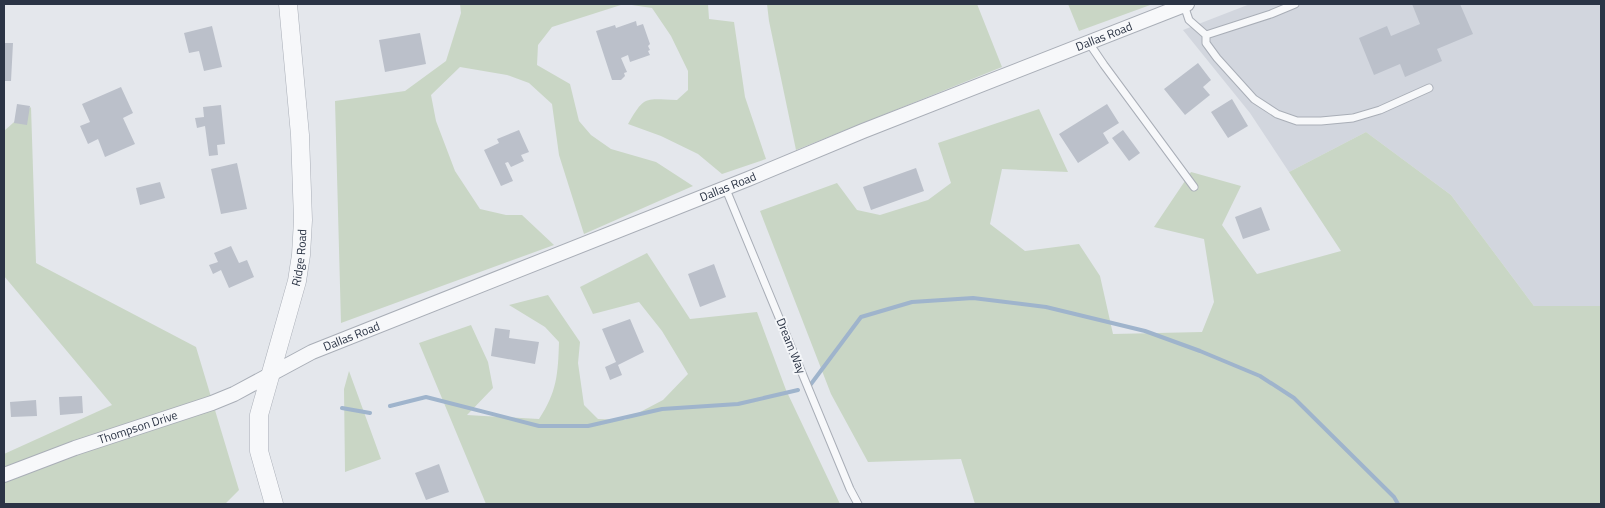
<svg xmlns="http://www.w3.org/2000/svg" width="1605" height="508" viewBox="0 0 1605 508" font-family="'Titillium Web',sans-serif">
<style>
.built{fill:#d2d6de}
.green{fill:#c9d6c5}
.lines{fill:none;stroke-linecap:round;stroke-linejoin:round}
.stream{stroke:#9fb4cc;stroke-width:4}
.building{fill:#bbc0ca}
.service-casing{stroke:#a9aeb7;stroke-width:9}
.minor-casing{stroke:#a9aeb7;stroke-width:16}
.tertiary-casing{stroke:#a9aeb7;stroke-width:19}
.service{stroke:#f7f8fa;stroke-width:7}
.minor{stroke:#f7f8fa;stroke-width:14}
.tertiary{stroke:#f7f8fa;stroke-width:18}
.labels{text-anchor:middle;stroke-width:4;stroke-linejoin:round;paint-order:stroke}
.street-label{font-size:12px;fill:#2b3445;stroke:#f4f6f9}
</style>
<rect width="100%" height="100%" fill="#e4e7ec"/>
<path class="built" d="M1250 4H1600L1601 306H1534L1451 195 1366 132 1289 172 1250 113 1183 30Z"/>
<path class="green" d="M460 4H624L552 27 538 45 537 65 570 84 579 121 591 135 611 149 656 162 693 186 584 234 559 155 552 104 529 83 507 75 460 67 431 95 436 121 455 171 480 209 506 215H522L554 245 341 323 335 101 405 91 446 61 461 13Z
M625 4H708L709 19 734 22 745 97 766 159 722 174 698 154 661 136 628 124C645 95 644 99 677 100L688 90V71L671 36 652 8Z
M767 4H977L1002 67 796 150 769 21Z
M1068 4H1153L1079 31Z
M31 107 36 263 196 347 239 490 225 504H4V454L112 405 4 276V131Z
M1039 109 1068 172 1002 169 990 224 1025 251 1079 244 1100 276 1113 334 1202 332 1214 302 1204 239 1154 227 1191 172 1241 186 1222 225 1257 274 1341 251 1289 172 1366 132 1451 195 1534 306H1601V504H975L961 459 868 462 831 394 760 211 837 183 857 210 880 215 928 200 951 183 938 143Z
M647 253 690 319 757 312 786 390 840 504H486L419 343 471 325 488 362 493 388 467 415 539 419C557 392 558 374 559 342L545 327 509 305 548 295 580 342 578 363 584 405 598 419 625 420 663 400 688 374 662 331 639 302 593 314 580 287Z
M349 371 381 459 345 472 344 389Z"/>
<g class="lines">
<path class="stream" d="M811 384 861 317 912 302 973 298 1046 307 1145 331 1200 351 1260 376 1294 398 1394 497 1398 504
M390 406 426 397 539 426H588L662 409 738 404 798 390
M342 408 370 413"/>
</g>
<path class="building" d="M1412 4H1460L1473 34 1437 49 1442 61 1405 77 1400 64 1374 75 1359 38 1387 26 1391 36 1420 24Z
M636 21 637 26 643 24 650 44 648 46 650 50 648 51 650 55 630 62 628 55 621 58 627 72 624 73 625 76 621 80H612L596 31 615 25 616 28Z
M212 26 222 67 204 71 199 51 189 53 184 33Z
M420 33 426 64 385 72 379 40Z
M4 43H13L11 81H4Z
M1198 63 1211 80 1203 87 1210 95 1185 115 1164 89Z
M121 87 133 113 123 118 135 144 105 157 98 139 88 144 80 126 90 122 82 104Z
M1232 99 1248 126 1228 138 1211 112Z
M17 104 30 106 27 125 14 123Z
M1107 104 1119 123 1103 133 1109 143 1078 163 1059 134Z
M221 105 225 144 217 145 218 155 209 156 205 126 197 128 195 118 204 117 203 107Z
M519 130 529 152 521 155 524 161 511 167 508 162 505 163 513 181 501 186 484 150 499 143 497 139Z
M1123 130 1140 153 1129 161 1112 138Z
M237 163 247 209 221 214 211 169Z
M916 168 924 191 871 210 863 187Z
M160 182 165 198 140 205 136 188Z
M1261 207 1270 230 1243 239 1235 217Z
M231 246 239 263 247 260 254 277 229 288 221 270 213 274 209 265 218 262 214 253Z
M714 264 726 297 700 307 688 274Z
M630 319 644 352 618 365 622 375 610 380 605 367 616 362 602 329Z
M495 328 510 330 509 338 539 342 535 364 491 356Z
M82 396 83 413 60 415 59 397Z
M36 400 37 416 11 417 10 402Z
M439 464 449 492 426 500 415 473Z"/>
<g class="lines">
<defs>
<path id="service" d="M1184 5 1189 20 1206 35 1271 14 1295 4
M1206 35V43L1217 58 1254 99 1277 114 1297 121H1321L1353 118 1380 110 1429 88
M1089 43 1104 65 1194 187
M725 187 850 489 858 504"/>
<g id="minor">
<path id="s1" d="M4 475 75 448 212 403 234 394 312 352 748 179 863 131 1187 4"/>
</g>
<g id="tertiary">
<path id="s2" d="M274 504 259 451V415L297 281 301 255 303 220 300 135 288 4"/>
</g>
</defs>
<use href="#service" class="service-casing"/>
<use href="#minor" class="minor-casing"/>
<use href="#tertiary" class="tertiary-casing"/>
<use href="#service" class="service"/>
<use href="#minor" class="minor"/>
<use href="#tertiary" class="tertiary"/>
</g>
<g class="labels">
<g class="street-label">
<text dy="4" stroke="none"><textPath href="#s1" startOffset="1185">Dallas Road</textPath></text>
<text dy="4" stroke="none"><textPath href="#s1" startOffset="780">Dallas Road</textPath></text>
<text dy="4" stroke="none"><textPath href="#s2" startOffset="254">Ridge Road</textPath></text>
<text dy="4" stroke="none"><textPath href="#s1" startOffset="375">Dallas Road</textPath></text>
<text transform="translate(791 346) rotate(68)" y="4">Dream Way</text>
<text dy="4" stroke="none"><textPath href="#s1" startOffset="142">Thompson Drive</textPath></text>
</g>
</g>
<rect width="1605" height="508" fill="none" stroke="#2b3445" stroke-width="10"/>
</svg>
